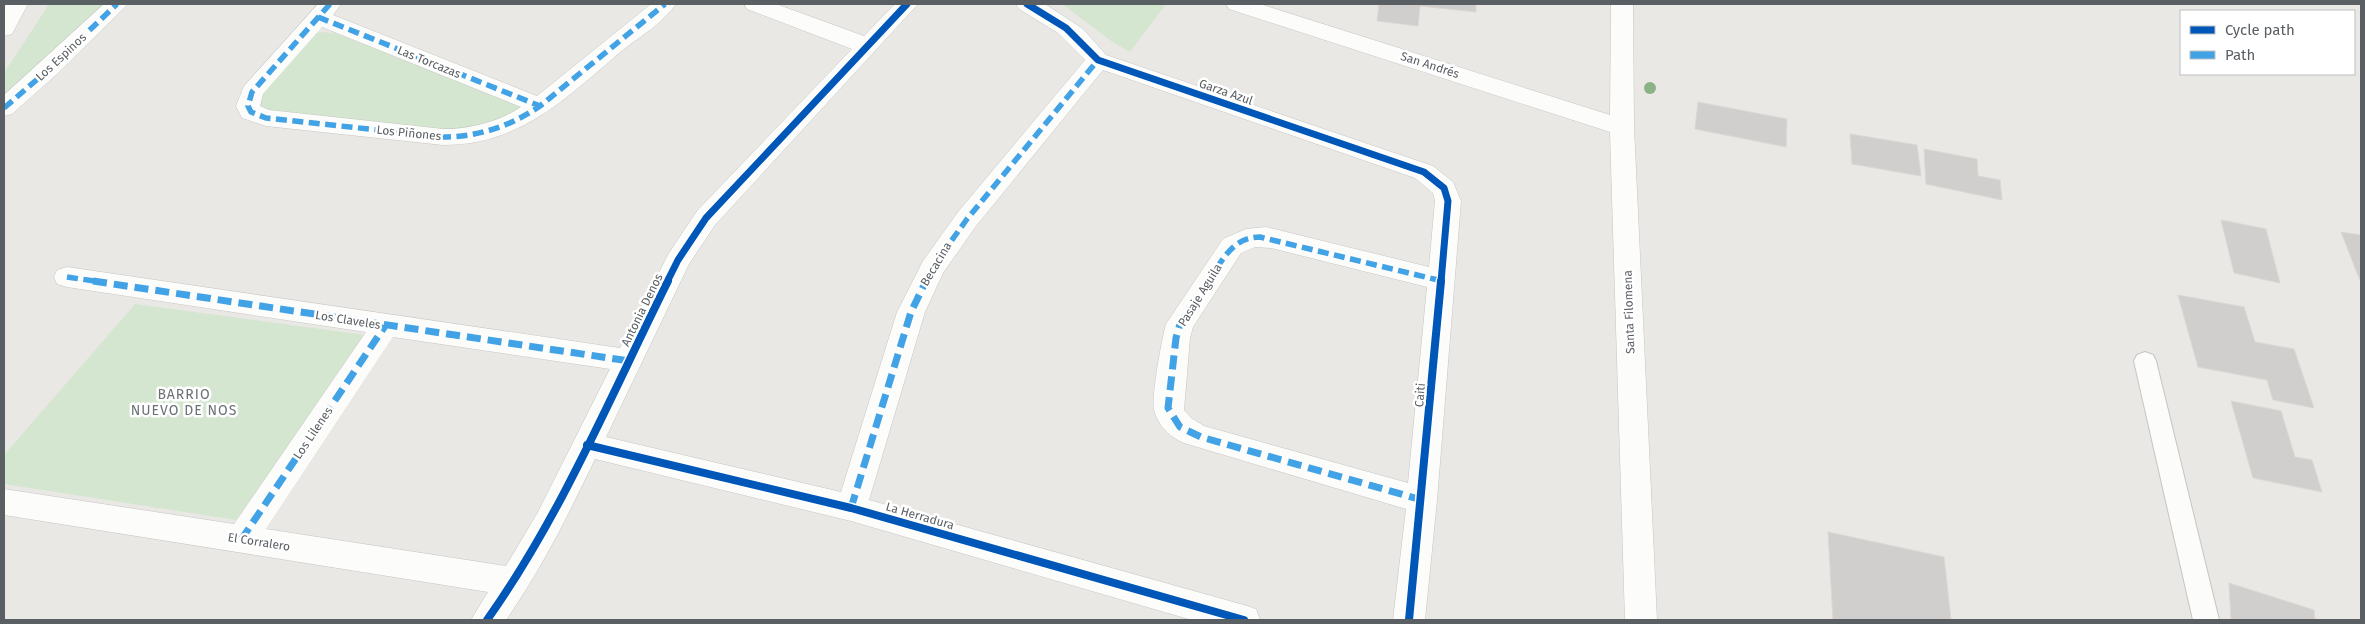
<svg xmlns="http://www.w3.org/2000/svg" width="2365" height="624" viewBox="0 0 2365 624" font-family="'Fira Sans',sans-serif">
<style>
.green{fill:#d5e6d0}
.building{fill:#d1cfce;stroke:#dad7d4}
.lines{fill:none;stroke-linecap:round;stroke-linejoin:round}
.lane-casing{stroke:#c6c5c6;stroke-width:2}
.street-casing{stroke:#c6c5c6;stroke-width:1}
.lane{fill:#fcfcfb;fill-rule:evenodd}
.street{fill:#fcfcfb;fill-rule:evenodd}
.quiet-far1{stroke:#42a2e6;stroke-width:5.5;stroke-dasharray:11 5.5;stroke-linecap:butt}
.quiet{stroke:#42a2e6;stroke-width:7;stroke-dasharray:14 7;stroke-linecap:butt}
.cycleway-far1-casing{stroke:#fff;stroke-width:9}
.cycleway-casing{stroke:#fff;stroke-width:11}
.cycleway-far1{stroke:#0057b8;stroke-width:7}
.cycleway{stroke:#0057b8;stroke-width:8}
.tree{fill:#8bb285}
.labels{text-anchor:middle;stroke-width:5;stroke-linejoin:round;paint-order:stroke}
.street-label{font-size:12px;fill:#5a5f63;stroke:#fff}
.neighbourhood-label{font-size:14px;letter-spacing:1px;fill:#6b7175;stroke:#fff}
</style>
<rect width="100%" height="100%" fill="#eae8e5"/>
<path class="green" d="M49 4H109L4 101V73Z
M1062 4H1166L1130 52 1111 41Z
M320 32 335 33 527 108 463 132 279 114 264 109 260 105V94L312 35Z
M135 304 366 335 236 520 4 484V455Z"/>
<path class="building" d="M1379 4H1476V12L1420 6 1418 26 1377 21Z
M1698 102 1787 119 1786 147 1695 129Z
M1850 134 1917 145 1921 176 1852 164Z
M1924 149 1977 159 1978 176 2000 180 2002 200 1926 184Z
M2221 220 2266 229 2280 283 2234 273Z
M2341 232 2361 235V283Z
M2178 295 2244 307 2255 342 2294 349 2314 408 2273 400 2267 380 2198 367Z
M2231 401 2281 411 2295 457 2312 460 2322 492 2253 478Z
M1828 532 1944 557 1951 620H1833Z
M2229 583 2314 610 2315 620H2231Z"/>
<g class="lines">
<defs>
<path id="lane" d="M2145 352 2153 355 2156 361 2219 620H2193L2134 361 2137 355Z"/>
<path id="street" d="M6 4H28L12 34 4 36V8Z
M104 4H128L56 75 12 114 4 116V95Z
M318 4H341L333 15 537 96 651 4H676C664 22 641 36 624 49 568 96 522 145 443 145L266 126 242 118 236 106 244 86ZM322 27 521 107C498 122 470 129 443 129L269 110 260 106 263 94Z
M744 4H776L864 36 895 4H918L715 225 689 264 606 437 841 492 897 312 923 261 958 212 1085 60 1058 33 1019 9 1016 4H1045L1083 29 1106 55 1433 166 1453 182 1461 201 1437 500 1425 620H1393L1406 509 1184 443C1170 437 1158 426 1154 410 1151 398 1162 338 1166 324L1223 239 1246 229 1266 227 1429 267 1435 201 1433 193 1415 178 1103 70 976 226 943 273 925 312 869 500 1244 605 1256 609 1260 620H1192L851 521 595 459C568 515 541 570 506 620H471L488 592 4 515V489L234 524 366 332 67 287 57 284 54 277 57 270 67 267 620 348 669 253 697 211 852 49 747 9ZM1255 247 1271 248 1427 287 1408 483 1204 426 1191 418 1184 410 1190 338 1193 327 1241 253ZM393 337 610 369 538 512 506 566 266 529Z
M1226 4H1260L1610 115 1611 4H1633L1634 127 1657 620H1625L1610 132 1229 9Z"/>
</defs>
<use href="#lane" class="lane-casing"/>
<use href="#street" class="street-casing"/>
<use href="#lane" class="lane"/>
<use href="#street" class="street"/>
<path class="quiet-far1" d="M330 4 252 92 248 106 251 112 266 118 443 137C478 137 511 126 540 106L665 4
M318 17 540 106
M4 108 48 70 117 4
M67 277 101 282
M925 282 932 268 967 219 1098 60
M1208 282C1222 261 1232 237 1260 237L1442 281"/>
<path class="quiet" d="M93 281 629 361
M1209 281 1180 324 1176 338 1168 408 1180 427 1201 437 1422 500
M851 508 911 312 926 281
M241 540 385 326"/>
<defs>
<path id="cycleway-far1" d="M1027 4 1066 28 1098 60 1424 172 1444 188 1448 201 1441 282
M667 282 678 260 706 218 907 4"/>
<path id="cycleway" d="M587 445 851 508 1244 620
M487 620C561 516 611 395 668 281
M1409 620 1441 281"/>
</defs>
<use href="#cycleway-far1" class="cycleway-far1-casing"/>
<use href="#cycleway" class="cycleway-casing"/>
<use href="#cycleway-far1" class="cycleway-far1"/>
<use href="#cycleway" class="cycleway"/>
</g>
<circle class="tree" cx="1650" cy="88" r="6"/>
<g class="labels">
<g class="street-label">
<text transform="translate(61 57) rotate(-43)" y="4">Los Espinos</text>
<text transform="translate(429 62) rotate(22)" y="4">Las Torcazas</text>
<text transform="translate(1430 65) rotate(18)" y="4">San Andrés</text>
<text transform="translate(1226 92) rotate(19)" y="4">Garza Azul</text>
<text transform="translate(409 133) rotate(6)" y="4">Los Piñones</text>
<text transform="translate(936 264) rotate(-59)" y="4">Becacina</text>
<text transform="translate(1200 295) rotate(-58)" y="4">Pasaje Aguila</text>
<text transform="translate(642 310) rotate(-64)" y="4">Antonia Denos</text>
<text transform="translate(1629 312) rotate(-92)" y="4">Santa Filomena</text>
<text transform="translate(348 320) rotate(9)" y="4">Los Claveles</text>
<text transform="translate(1420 395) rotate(-85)" y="4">Caiti</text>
<text transform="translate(313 433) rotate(-56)" y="4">Los Lilenes</text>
<text transform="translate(920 516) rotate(16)" y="4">La Herradura</text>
<text transform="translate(259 542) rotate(9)" y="4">El Corralero</text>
</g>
<g class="neighbourhood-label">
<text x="184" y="399">BARRIO<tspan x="184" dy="16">NUEVO DE NOS</tspan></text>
</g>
</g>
<rect width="2365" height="624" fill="none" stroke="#5a5f63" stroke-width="10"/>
<rect x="2180" y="10" width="175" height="65" fill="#ffffff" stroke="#bdbfc1"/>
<rect x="2190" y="26" width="25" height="8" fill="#0057b8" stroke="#bdbfc1"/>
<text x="2225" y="35" font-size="15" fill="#5a5f63">Cycle path</text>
<rect x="2190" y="51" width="25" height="8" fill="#42a2e6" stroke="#bdbfc1"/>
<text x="2225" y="60" font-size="15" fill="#5a5f63">Path</text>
</svg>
